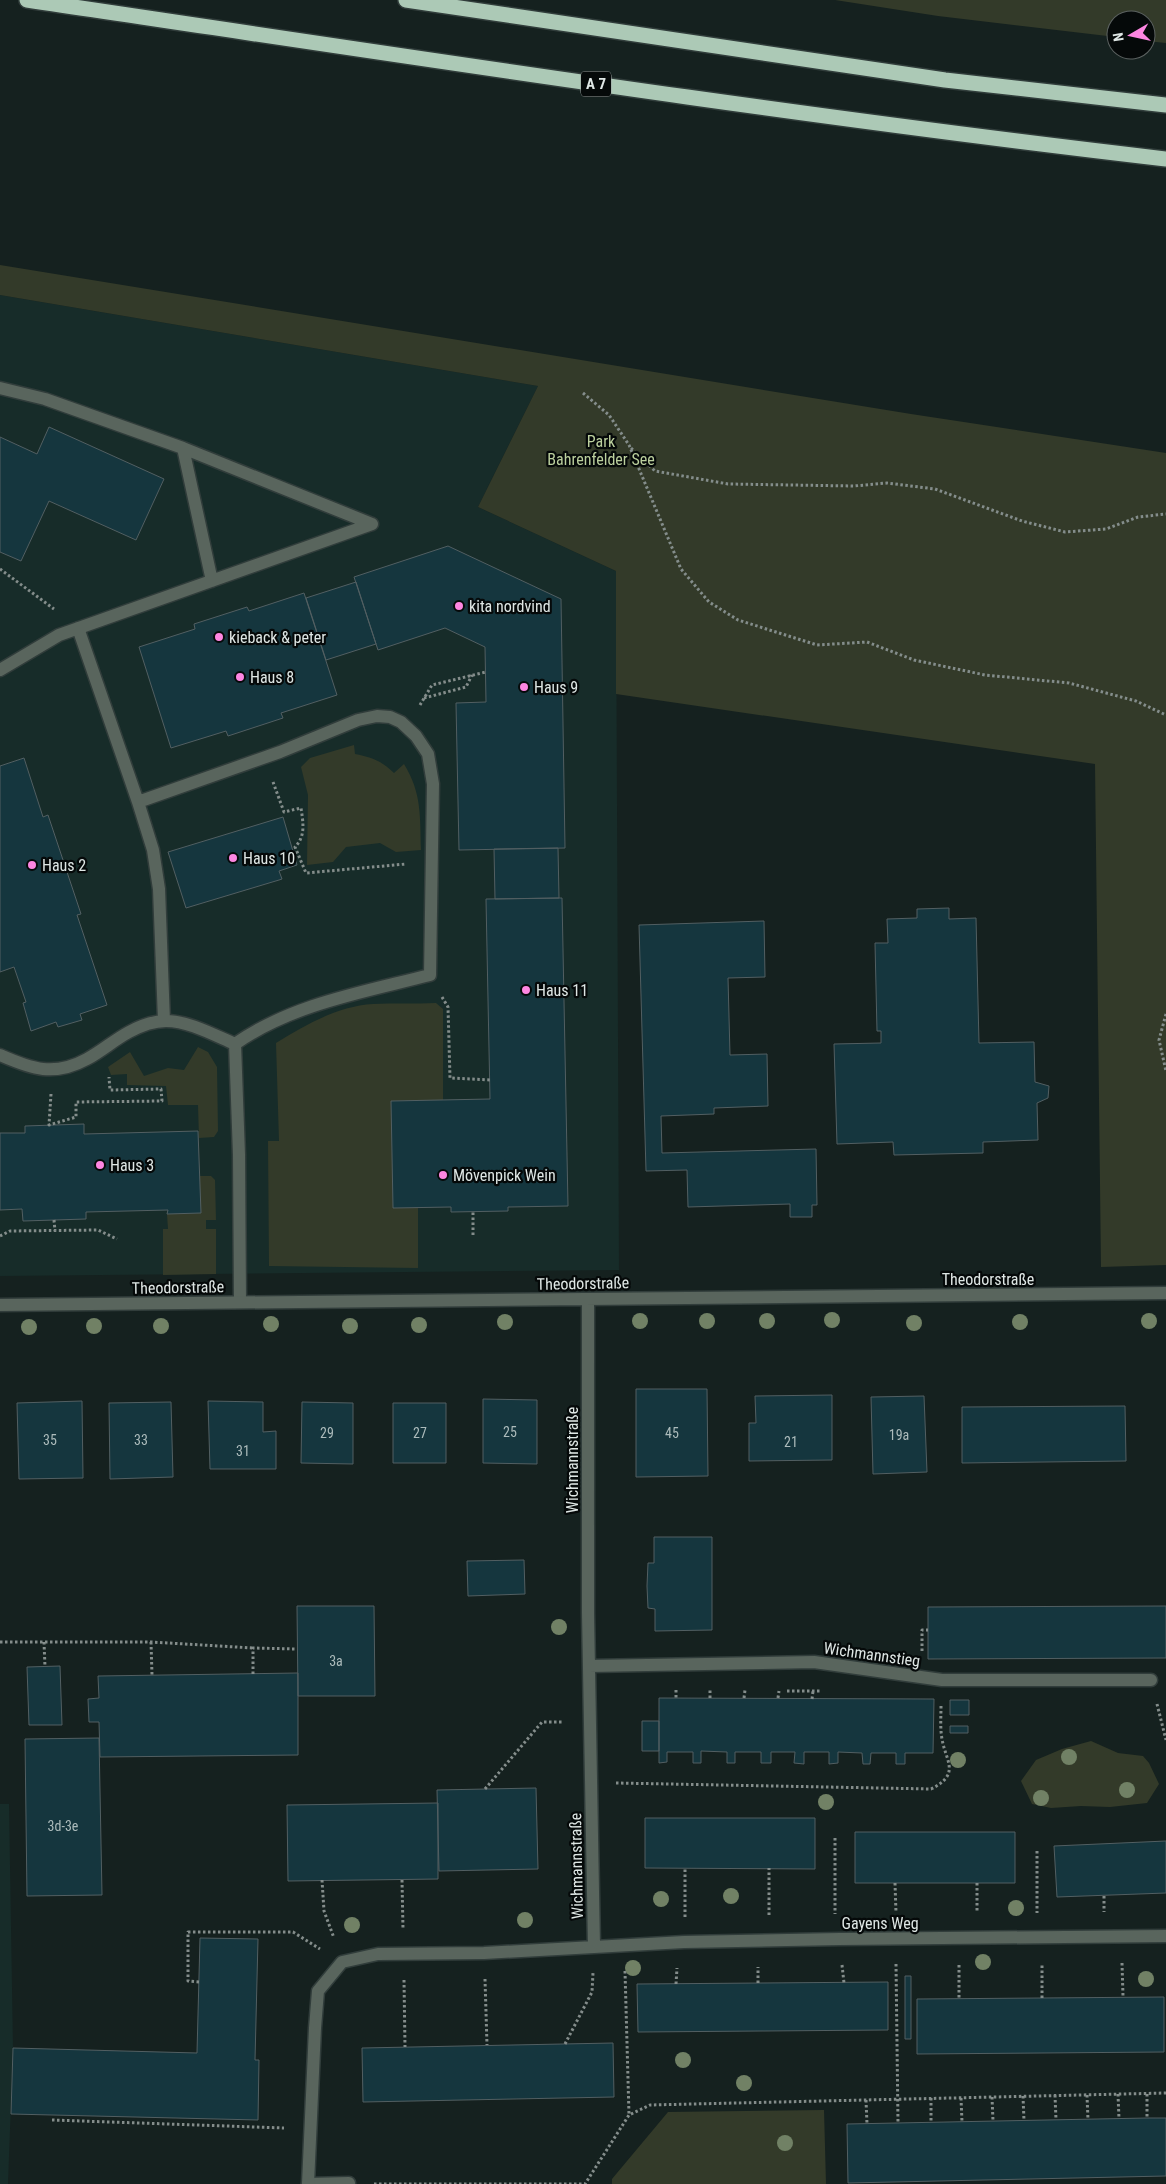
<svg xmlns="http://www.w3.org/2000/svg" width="1166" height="2184" viewBox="0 0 1166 2184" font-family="'Roboto Condensed',sans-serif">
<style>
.built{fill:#172c29}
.green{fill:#333a29}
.building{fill:#15363e;stroke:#525f62}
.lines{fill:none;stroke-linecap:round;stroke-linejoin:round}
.service-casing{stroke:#313d3b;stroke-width:15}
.minor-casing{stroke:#313d3b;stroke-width:15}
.motorway-casing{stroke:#313d3b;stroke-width:18}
.path{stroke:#848d8b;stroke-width:3;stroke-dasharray:2.5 2.5;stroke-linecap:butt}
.service{stroke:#59655d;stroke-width:12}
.minor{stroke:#59655d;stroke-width:12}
.motorway{stroke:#acc9b6;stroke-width:15}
.tree{fill:#718165}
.poi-dot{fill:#fd86e1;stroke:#050909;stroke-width:2}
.labels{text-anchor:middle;stroke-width:4.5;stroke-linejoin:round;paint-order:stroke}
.number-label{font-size:14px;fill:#acbbbb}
.shield{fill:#050909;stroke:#9ea4a3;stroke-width:1}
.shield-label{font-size:15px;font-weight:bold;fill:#dfe7e5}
.park-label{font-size:16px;fill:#bcd09e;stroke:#050909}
.poi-label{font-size:16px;fill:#dfe7e5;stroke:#050909;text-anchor:start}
.street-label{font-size:16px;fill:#dfe7e5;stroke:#050909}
</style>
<rect width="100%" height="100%" fill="#15211f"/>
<path class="built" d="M0 295 538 386 478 507 616 571 619 1270 0 1276Z
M0 1804H9L13 2048 8 2184H0Z"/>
<path class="green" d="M835 0H1166V43L1146 41V20H1116V37L938 16Z
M0 265 911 414 1166 453V1265L1101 1267 1095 764 616 694V571L478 507 538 386 0 295Z
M354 745 355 754C371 757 382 761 394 773L404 764C422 793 420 817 421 850L396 852 380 843 346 847 333 862 307 865 308 795 301 767 310 758Z
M436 1003 443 1009V1100L391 1101 393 1208H418V1268L269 1266 268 1141H279L276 1043C305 1025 338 1006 373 1004 394 1003 415 1004 436 1003Z
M198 1047 208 1052 217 1067 218 1131 214 1137 199 1138 198 1105H168L166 1086 127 1085V1074L111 1075 108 1067 130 1052 144 1076 168 1068 184 1070Z
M200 1176H211L215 1180 216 1220H206V1229H216V1274L163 1275V1229H168L167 1214 200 1213Z
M1091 1741 1118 1753 1143 1756 1149 1763 1159 1784 1147 1803 1110 1807 1081 1806 1051 1808 1032 1804 1021 1781 1036 1760 1062 1749Z
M824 2110 826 2184H612V2179L668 2112Z"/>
<path class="building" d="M49 427 164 479 136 540 49 501 21 561 0 552V437L37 454Z
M448 546 561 599 565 848 459 850 456 703 486 702 485 647 445 628 378 650 354 577Z
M356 582 376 644 326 660 306 598Z
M304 593 337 695 281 713 283 718 228 736 226 731 171 748 139 647 195 629 194 624 247 607 249 611Z
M24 758 43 817 48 815 81 914 77 915 107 1005 80 1014 82 1020 58 1027 56 1022 31 1031 23 1003 26 1002 14 967 0 972V766Z
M283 817 297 865 279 871 282 879 279 880 186 908 168 852Z
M558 848 559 898 495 899 494 849Z
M562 898 568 1206 508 1207V1211L451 1212V1207L393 1208 391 1101 490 1099 486 899Z
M949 908V919L976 918 979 1043 1034 1042 1035 1082 1049 1086 1048 1098 1037 1103 1038 1140 983 1142V1153L894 1155 893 1142 837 1144 834 1044 881 1043V1031H877L875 943H888L887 919 917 918V909Z
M764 921 765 977 728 978 730 1055 767 1054 768 1106 714 1108V1114L661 1116 662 1153 816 1149 817 1205H812V1217H790V1204L688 1207 687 1170 646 1171 639 925Z
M84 1124V1134L198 1131 201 1213 167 1214 168 1210 86 1212V1219L23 1221 22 1209 0 1210V1133H25V1126Z
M636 1389H707L708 1476 636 1477Z
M832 1395V1460L749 1461V1423H756L755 1396Z
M924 1396 927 1472 873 1474 871 1397Z
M483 1399 537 1400V1464L483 1463Z
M82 1401 83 1478 19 1479 17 1403Z
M208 1401 263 1402V1432L276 1431V1469H210Z
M171 1402 173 1477 110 1479 109 1403Z
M302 1402 353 1403V1464L301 1463Z
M393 1403H446V1463H393Z
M1125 1406 1126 1461 962 1463V1407Z
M654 1537H712V1630L655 1631V1609L648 1608 647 1586 648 1563H654Z
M524 1560 525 1594 468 1596 467 1561Z
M297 1606H374L375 1696H298Z
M1166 1606V1658L928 1659V1607Z
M60 1666 62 1725H29L27 1667Z
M298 1673V1755L100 1757 99 1722H89L88 1699 99 1698 98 1676Z
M659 1698 934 1699 933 1753H905V1764H896V1753H871L870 1764H863L862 1753 838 1752V1763L829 1764V1752H804V1764L794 1763 795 1752H771V1763H761V1752H735V1763H727V1752L701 1751V1763H693V1752H667V1762L659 1763Z
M950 1700H969V1715H950Z
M642 1721H659V1751H642Z
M950 1726H968V1733H950Z
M99 1738 102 1895 27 1896 25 1739Z
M536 1788 538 1869 439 1871 437 1790Z
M438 1803V1879L288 1881 287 1805Z
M645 1818H815V1869L645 1868Z
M855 1832H1015V1883H855Z
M1166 1841V1893L1057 1897 1054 1846Z
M200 1938 258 1939 255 2060H259L258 2120 11 2114 13 2048 197 2053Z
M905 1976H911V2039H905Z
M888 1982V2030L638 2032 637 1984Z
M1164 1997V2052L917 2054V1999Z
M613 2043 614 2097 363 2102 362 2048Z
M1147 2118H1166V2176L848 2183 847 2124Z"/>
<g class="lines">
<defs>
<path id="service" d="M0 388 45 399 183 448
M212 581 183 448 372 524
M78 628 138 802
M0 670 59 635 372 524
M164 1021 159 889 153 850 138 802 280 752 358 720 377 716 390 717 401 722 416 736 428 754 433 784 430 975C364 992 292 1004 235 1044
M235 1044 239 1155 240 1302
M0 1055C32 1069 54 1077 87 1059 102 1051 114 1040 129 1032 140 1026 153 1021 166 1021 189 1021 214 1035 235 1044
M308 2184 349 2183"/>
<path id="minor" d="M0 1305 1166 1293
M589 1666 814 1662 942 1680H1151
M594 1947 684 1942 840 1939 1166 1936
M308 2184 315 2028 318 1991 342 1962 378 1954 484 1953 594 1947 588 1613V1299"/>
<path id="motorway" d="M27 0C406 56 785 115 1166 159
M406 0 945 80 1166 105"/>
</defs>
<use href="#service" class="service-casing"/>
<use href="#minor" class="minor-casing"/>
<use href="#motorway" class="motorway-casing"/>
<path class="path" d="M583 393 609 415 629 445 681 569 709 602 738 620 817 645 867 642 914 660 985 675 1069 683 1136 701 1166 715
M631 448 655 471 728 484 854 486 887 483 935 489 1022 521 1065 532 1106 529 1138 517 1166 514
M0 569 54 609
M424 698 466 687 472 675
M420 705 432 685 486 672
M273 782 284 812 301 808C303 822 306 836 295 847L306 873 406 864
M442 997 448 1007 450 1078 490 1080
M1166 1014 1159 1040 1166 1071
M51 1094 49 1125 76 1117V1102L162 1101 161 1089 110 1090 109 1077
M54 1220 55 1231
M473 1235V1212
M0 1236 10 1231 98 1230 117 1239
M0 1642H151L253 1648
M44 1642 45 1667
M151 1642 152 1675
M922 1651V1630H928
M253 1674V1648L297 1649
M676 1690V1698
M787 1691H821
M710 1698V1690
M744 1698 745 1690
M778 1698 779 1691
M812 1699 813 1691
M1157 1704 1166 1740
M616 1783 931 1789C961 1774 946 1762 942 1739 940 1728 941 1717 941 1706
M485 1789 542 1722H564
M835 1838V1914
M1037 1851V1913
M322 1880 324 1911 334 1938
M402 1880 403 1929
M895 1883 896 1913
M977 1883V1913
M1104 1896V1912
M769 1915V1868
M685 1917V1869
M1122 1963 1123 1996
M896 1964 898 2123
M842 1965 844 1983
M959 1965V1999
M625 1971 629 2115
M485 1979 487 2045
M404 1980 405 2047
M199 1982 188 1981V1932H293L320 1949
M758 1983V1967
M676 1984 677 1968
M1042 1998V1964
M565 2044 592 1992 593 1973
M1118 2094 1119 2119
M1147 2094V2118
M1055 2095 1056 2120
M1087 2095 1088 2120
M1023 2096 1024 2121
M992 2097 993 2121
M931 2098V2123
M961 2098 962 2122
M866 2100 867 2124
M52 2120 284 2128
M374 2184H585L629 2115 650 2105 1166 2093"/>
<use href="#service" class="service"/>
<use href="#minor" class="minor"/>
<use href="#motorway" class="motorway"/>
</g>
<g class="tree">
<circle cx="832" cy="1320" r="8"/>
<circle cx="640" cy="1321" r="8"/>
<circle cx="707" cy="1321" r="8"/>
<circle cx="767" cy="1321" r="8"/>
<circle cx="1149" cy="1321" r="8"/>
<circle cx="505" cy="1322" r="8"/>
<circle cx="1020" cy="1322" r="8"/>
<circle cx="914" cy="1323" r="8"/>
<circle cx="271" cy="1324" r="8"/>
<circle cx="419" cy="1325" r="8"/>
<circle cx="94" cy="1326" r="8"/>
<circle cx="161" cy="1326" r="8"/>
<circle cx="350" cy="1326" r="8"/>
<circle cx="29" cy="1327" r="8"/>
<circle cx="559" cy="1627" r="8"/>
<circle cx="1069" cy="1757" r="8"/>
<circle cx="958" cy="1760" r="8"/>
<circle cx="1127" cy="1790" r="8"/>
<circle cx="1041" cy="1798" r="8"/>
<circle cx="826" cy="1802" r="8"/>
<circle cx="731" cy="1896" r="8"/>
<circle cx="661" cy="1899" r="8"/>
<circle cx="1016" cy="1908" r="8"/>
<circle cx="525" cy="1920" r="8"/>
<circle cx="352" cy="1925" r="8"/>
<circle cx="983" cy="1962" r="8"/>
<circle cx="633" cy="1968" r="8"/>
<circle cx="1146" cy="1979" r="8"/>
<circle cx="683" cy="2060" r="8"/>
<circle cx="744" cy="2083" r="8"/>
<circle cx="785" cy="2143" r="8"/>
</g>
<g class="poi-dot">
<circle cx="459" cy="606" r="5"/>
<circle cx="219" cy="637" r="5"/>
<circle cx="240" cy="677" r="5"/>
<circle cx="524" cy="687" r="5"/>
<circle cx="233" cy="858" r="5"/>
<circle cx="32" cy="865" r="5"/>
<circle cx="526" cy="990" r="5"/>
<circle cx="100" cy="1165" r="5"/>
<circle cx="443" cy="1175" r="5"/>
</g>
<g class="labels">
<g class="number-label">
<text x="510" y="1437">25</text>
<text x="327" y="1438">29</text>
<text x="420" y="1438">27</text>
<text x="672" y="1438">45</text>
<text x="899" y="1440">19a</text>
<text x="50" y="1445">35</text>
<text x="141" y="1445">33</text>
<text x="791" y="1447">21</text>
<text x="243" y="1456">31</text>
<text x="336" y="1666">3a</text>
<text x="63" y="1831">3d-3e</text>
</g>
<rect class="shield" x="581" y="71.5" width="30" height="25" rx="4"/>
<g class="shield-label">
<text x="596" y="89">A 7</text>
</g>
<g class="park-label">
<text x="601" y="447">Park<tspan x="601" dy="18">Bahrenfelder See</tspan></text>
</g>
<g class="poi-label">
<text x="469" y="612">kita nordvind</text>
<text x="229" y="643">kieback &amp; peter</text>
<text x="250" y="683">Haus 8</text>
<text x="534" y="693">Haus 9</text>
<text x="243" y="864">Haus 10</text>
<text x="42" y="871">Haus 2</text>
<text x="536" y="996">Haus 11</text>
<text x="110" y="1171">Haus 3</text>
<text x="453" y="1181">Mövenpick Wein</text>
</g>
<g class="street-label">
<text x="988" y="1285">Theodorstraße</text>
<text transform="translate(583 1283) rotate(-1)" y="6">Theodorstraße</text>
<text transform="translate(178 1287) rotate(-1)" y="6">Theodorstraße</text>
<text transform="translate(572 1460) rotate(-90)" y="6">Wichmannstraße</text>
<text transform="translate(872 1654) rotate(8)" y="6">Wichmannstieg</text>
<text transform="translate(576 1866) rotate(-91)" y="6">Wichmannstraße</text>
<text x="880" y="1929">Gayens Weg</text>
</g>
</g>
<g transform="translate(1131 35) rotate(261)"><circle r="24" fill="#050909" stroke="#5c6261"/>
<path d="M0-4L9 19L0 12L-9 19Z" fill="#fd86e1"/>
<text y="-8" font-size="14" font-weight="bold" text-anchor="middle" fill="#dfe7e5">N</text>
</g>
</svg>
